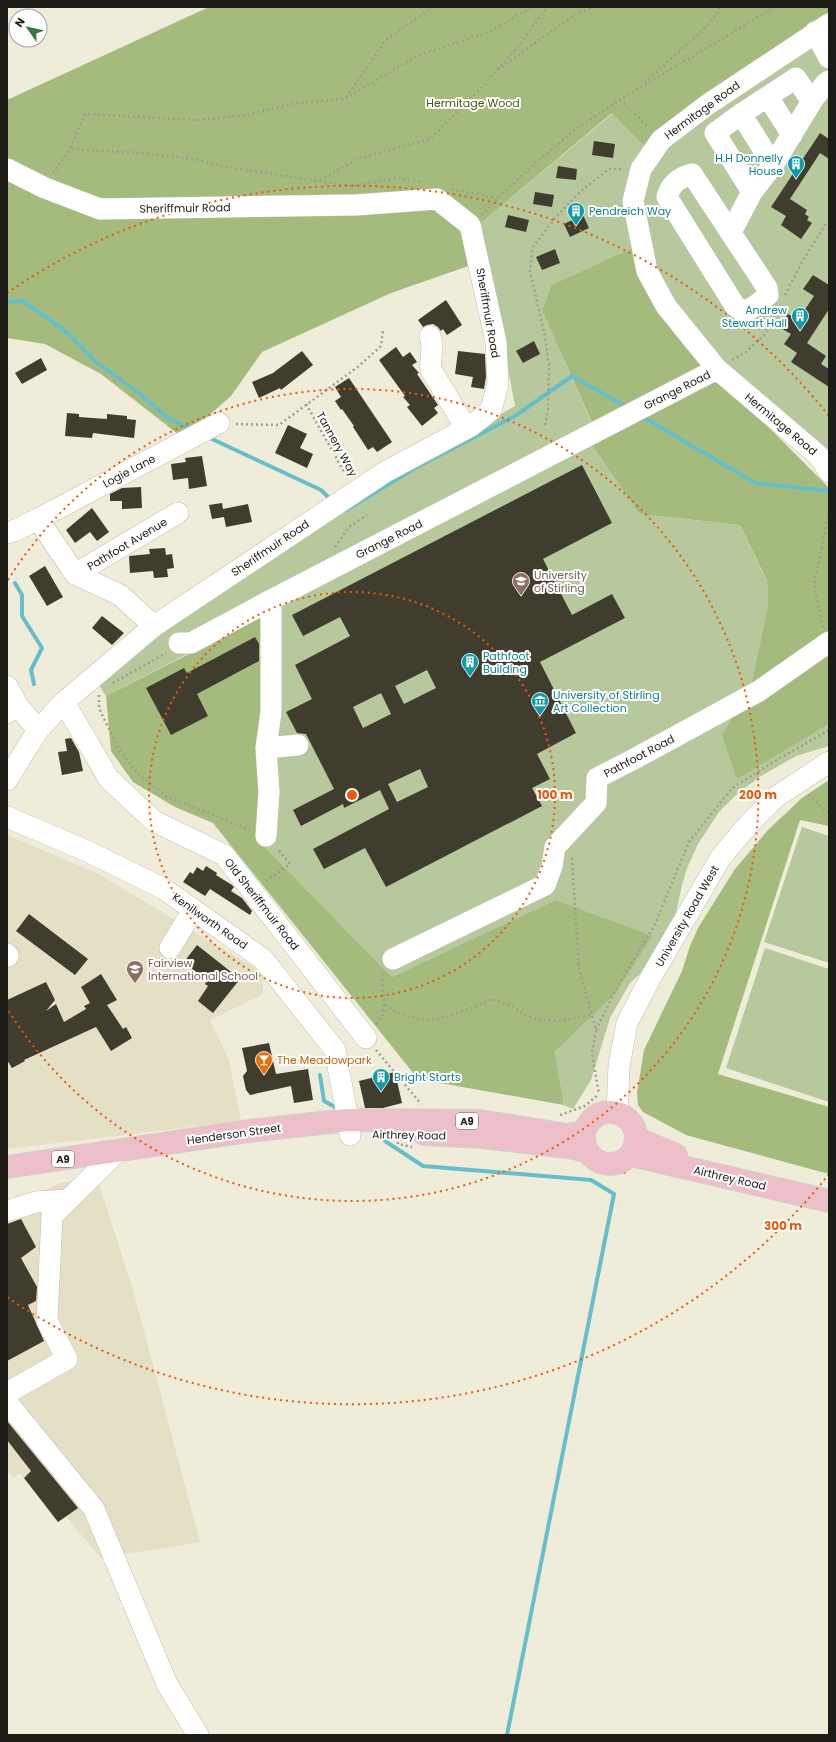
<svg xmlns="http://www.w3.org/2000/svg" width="836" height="1742" viewBox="0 0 836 1742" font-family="Poppins,sans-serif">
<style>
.built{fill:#e4e0c6}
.green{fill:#b7c99c}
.forest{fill:#a4bb7d}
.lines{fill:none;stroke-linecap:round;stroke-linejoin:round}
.stream{stroke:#65bfcb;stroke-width:4}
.building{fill:#403d2e;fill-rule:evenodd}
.minor-casing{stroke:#c1beac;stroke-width:22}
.major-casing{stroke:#d2d2d0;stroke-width:24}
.path{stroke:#a19e90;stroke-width:2.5;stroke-dasharray:2 3;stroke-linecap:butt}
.minor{stroke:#fff;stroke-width:21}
.major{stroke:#edbfc8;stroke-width:22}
.ring{fill:none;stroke:#e8590c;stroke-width:2;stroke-dasharray:2 4}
.labels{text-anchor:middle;stroke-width:4;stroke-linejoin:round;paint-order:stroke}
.shield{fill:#fff;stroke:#61605c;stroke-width:1}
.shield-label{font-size:10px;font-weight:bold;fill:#1d1c16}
.park-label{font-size:11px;fill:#465b18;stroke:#fff}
.street-label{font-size:11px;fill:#1d1c16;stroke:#fff}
.culture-label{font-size:11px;fill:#0d838f;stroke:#fff;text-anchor:start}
.education-label{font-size:11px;fill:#785e54;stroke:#fff;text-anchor:start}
.food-label{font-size:11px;fill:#c56008;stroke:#fff;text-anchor:start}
.centre{fill:#e8590c;stroke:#fff;stroke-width:2}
.ring-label{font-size:12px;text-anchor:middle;font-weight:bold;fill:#e8590c;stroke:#fff;stroke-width:4;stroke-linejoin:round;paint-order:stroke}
</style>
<rect width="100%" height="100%" fill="#efecd9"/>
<path class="built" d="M7 835 97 873 263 973V994L210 1020 229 1060 241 1121 7 1149Z
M97 1179 132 1286 200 1542 101 1558 66 1517 58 1522 24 1478 19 1473 13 1478 7 1470V1208L62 1182Z"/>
<path class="green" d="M829 33V461L701 340 671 297 652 258 642 201 649 171 664 145Z
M613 113 646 148 631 185 632 248 551 285 542 311 599 439 640 514 740 525 767 582 768 605 751 686 737 778 829 724V746L796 756 761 776 738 793 719 812 698 844 687 868 682 885 674 922 650 965 630 983 610 1018 591 1080 573 1109 564 1105 555 1052 615 994 555 900 392 977 259 841 264 616 484 501 106 696 96 680 329 512 515 406 481 223Z
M802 827 829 836V963L764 942Z
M765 948 829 969V1102L726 1068Z"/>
<path class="forest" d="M209 7H829V12L646 148 612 113 481 223 437 192 199 198 436 203 464 231 474 264 391 293 262 352 231 396 183 438 101 374 45 344 7 338V100Z
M632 248 687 345 829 488V639L823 643 829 661V724L737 779 722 736 751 686 768 605 767 581 740 525 640 514 592 445 599 438 542 311 551 285Z
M264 616 259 841 392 977 555 900 652 936 615 994 555 1052 564 1105 418 1079 213 823 175 807 133 782 111 751 106 696Z
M829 780V826L800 820 718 1074 829 1107V1174L686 1135 643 1112 638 1105 637 1093 644 1050 682 971 690 946 698 928 735 869 768 830 802 798Z"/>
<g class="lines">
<path class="stream" d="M7 302 23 301 69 334 96 362 139 393 168 418 189 428
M643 417 755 483 829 491
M212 439 321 490 330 499
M346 510 417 467 515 416 572 376 623 405
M15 583 22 595V616L42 648 31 670 34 684
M320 1075 324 1101 335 1107
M385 1141 423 1166 591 1180 614 1194 507 1735"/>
</g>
<path class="building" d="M820 133 829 139V159L820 153 790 199 807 210 805 214 809 217 807 220 812 223 801 239 781 225 786 216 771 207Z
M594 141 615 144 613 158 592 155Z
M558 166 577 169 576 180 556 178Z
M535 192 554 195 552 207 533 204Z
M508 215 529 220 526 232 505 227Z
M583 215 589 228 570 237 564 224Z
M555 249 560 263 542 270 536 257Z
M813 275 829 285V309L807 343 826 356 821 364 829 369V387L791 362 797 353 784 344 791 334 779 327 788 314 798 320 814 296 803 289Z
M446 300 462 325 447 335 443 329 441 331 438 327 433 324 427 325 423 327 418 320Z
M534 341 540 354 523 363 516 351Z
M396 347 403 357 410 352 417 362 412 365 419 373 417 374 438 405 434 408 438 413 422 426 407 407 410 405 403 397 405 396 379 360Z
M302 351 313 365 281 390 280 388 259 398 252 382 273 373Z
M458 351 485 354 486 377 484 389 471 387 473 377 455 374Z
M41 358 47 370 22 384 15 373Z
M349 378 392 442 377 452 373 447 368 450 353 427 354 426 342 409 341 410 335 401 341 397 335 387Z
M67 413 79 414V417L107 419V414L127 416V419L136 420 134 438 93 433 92 438 65 436Z
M288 425 307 434 300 448 313 454 307 468 275 453Z
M202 456 207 486 189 489 188 478 173 480 171 464 186 462 185 458Z
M582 465 612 523 543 559 572 615 612 594 625 618 540 662 576 733 537 754 550 779 532 788 542 806 386 887 365 848 324 869 313 849 389 809 380 790 344 808 343 804 301 826 293 810 334 789 306 734 297 733 286 712 312 699 295 665 350 636 340 617 303 636 292 615ZM427 670 436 688 404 704 395 686ZM381 693 391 714 363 728 353 707ZM420 769 428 787 397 802 388 784Z
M141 487 142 508 122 509V501H110V494L122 488Z
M222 503 223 509 248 504 252 522 226 527 224 517 212 519 209 505Z
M92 508 109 532 97 541 90 532 75 543 66 530Z
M165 548 166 555 172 554 174 568 167 569 168 577 154 578 153 571 130 573 129 556 150 554 149 549Z
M45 566 63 597 47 606 29 576Z
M102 616 124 633 112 645 92 628Z
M255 637 259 644V661L197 694 208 716 171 735 146 688 184 668 187 673Z
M71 738 79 752 83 771 62 775 58 752 67 751 65 739Z
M206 866 217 873 216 875 232 885 234 887 231 891 242 898 252 911 250 915 210 889 205 896 183 882 190 872 193 874 197 867 203 871Z
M29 914 88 959 75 975 16 931Z
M197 945 240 979 213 1013 198 1001 208 986 205 984 207 981 184 962Z
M101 974 117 1000 107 1005 123 1029 126 1027 132 1038 111 1051 96 1027 24 1060 25 1061 12 1068 7 1060V1000L46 982 55 1000 46 1011 56 1004 64 1022 86 1009 84 1006 90 1003 81 987Z
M269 1043 276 1074 308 1069 313 1100 294 1103 291 1086 250 1095 246 1090 243 1076 247 1071 242 1048Z
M395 1072 402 1103 383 1108H365L359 1081Z
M21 1219 36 1247 21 1258 37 1287 36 1301 28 1305 44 1341 7 1361V1224Z
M7 1421 78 1508 58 1522 24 1478 31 1471 7 1440Z"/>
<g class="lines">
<defs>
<path id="minor" d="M829 24 707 105 661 140 641 169 633 201 647 271 666 306 717 369 819 456 829 472
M815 32 829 58
M768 97 792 135
M741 114 773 165
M7 169 45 188 100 209 356 205 437 199 470 225 496 342 498 384 491 410 471 426 385 472 154 626 64 702 38 730 7 780
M692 174 767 288 768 295 759 303 750 309 743 311 735 306 667 197C670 185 679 177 692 174Z
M752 192 715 133 741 114 796 78 808 96 814 98
M731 232 752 192 773 165 814 98 825 84 829 81
M430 336C435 347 429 359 431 370L466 428
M38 519 219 423
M7 533 14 531 38 519 75 574 120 595 154 626
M75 574 178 513
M179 643H191L271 600
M7 686 18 706
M64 702 109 779 154 821 224 855 366 1038
M7 713 18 706 38 730
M266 748 298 745
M7 817 87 851 164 889 263 959 335 1050 348 1120 350 1135
M266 836 269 792 266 748 271 712V600L717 369
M170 948 193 910
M7 954 8 956
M393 959 545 885 552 866 555 847 596 803 597 778 636 758 759 691 829 642
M617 1112 619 1066 627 1023 651 977 721 857 748 825 776 797 829 762
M7 1211 36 1202 68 1200
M7 1393 67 1359 47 1321 52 1216 119 1150
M7 1402 94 1509 167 1684 198 1735"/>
<path id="major" d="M584 1138a26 26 0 1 1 52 0a26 26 0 1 1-52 0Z
M424 1134 483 1137 575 1148 587 1152
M636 1138 676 1155
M631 1155 829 1201
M7 1167 249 1131 348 1120 480 1121 567 1135 584 1133"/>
</defs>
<use href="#minor" class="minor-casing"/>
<use href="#major" class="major-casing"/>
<path class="path" d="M498 70 577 13 594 7
M645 83 711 22 720 7
M346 97 386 40 433 7
M620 100 649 128
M53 173 70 149
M320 180 357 159 430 139 480 89 520 44 547 7
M420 182 399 178 351 186 233 168 193 159 141 153 70 149 85 114 197 120 246 115 296 103 344 99 417 56 489 32 532 7
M452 189 497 198
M481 215 526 171 576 129 620 100 775 7
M785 295 803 260 825 225 829 222
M732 360 746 352 764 335 776 312
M306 404 347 477
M236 424 279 425 359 366 381 346 383 330
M545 425 548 409 549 367 545 336 530 271 533 247 555 218 581 191 609 169H624
M335 547 349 527 367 515
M823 627 814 585 829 512
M113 683 166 653
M99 695V708L118 748 137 773 166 796 250 830
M808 795 829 813
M572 858 579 969 596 1030 592 1053 599 1094
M266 881 290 864 277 848
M385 1005C426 1032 453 1015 493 999L514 1007 526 1016 541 1020 562 1021 591 1014
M376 1024C392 1008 379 991 383 973
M596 1030 616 989 655 924 689 842 732 788 775 761 829 730
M376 1050 421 1104
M560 1115 585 1106 599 1094
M397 1137 398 1144 412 1147
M594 1168 627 1173"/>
<use href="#minor" class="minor"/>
<use href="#major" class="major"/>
</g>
<g class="ring">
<circle cx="352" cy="795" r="203"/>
<path d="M8 580A406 406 0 1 1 8 1010"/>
<path d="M829 1174A609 609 0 0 1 7 1297M7 293A609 609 0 0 1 829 416"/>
</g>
<defs>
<symbol id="building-pin" viewBox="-11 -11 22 30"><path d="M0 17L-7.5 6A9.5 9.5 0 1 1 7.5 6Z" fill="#0f9aa8" stroke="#fff"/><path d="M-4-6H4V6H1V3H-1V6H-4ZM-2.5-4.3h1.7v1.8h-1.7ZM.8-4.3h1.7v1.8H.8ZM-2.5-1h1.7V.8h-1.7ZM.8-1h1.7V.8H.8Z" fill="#fff"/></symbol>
<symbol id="university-pin" viewBox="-11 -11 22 30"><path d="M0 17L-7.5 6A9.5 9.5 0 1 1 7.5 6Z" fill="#8d6e63" stroke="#fff"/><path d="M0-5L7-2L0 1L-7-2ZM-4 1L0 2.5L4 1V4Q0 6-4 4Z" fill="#fff"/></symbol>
<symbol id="museum-pin" viewBox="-11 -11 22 30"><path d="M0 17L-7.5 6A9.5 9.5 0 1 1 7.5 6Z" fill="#0f9aa8" stroke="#fff"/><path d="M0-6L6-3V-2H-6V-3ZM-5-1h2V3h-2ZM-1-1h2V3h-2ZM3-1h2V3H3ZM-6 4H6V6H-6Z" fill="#fff"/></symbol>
<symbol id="school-pin" viewBox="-11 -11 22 30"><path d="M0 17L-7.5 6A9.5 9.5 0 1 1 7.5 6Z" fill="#8d6e63" stroke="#fff"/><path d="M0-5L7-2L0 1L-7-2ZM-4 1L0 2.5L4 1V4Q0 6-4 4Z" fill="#fff"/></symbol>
<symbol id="bar-pin" viewBox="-11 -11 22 30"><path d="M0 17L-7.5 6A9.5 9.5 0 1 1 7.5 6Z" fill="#e8710a" stroke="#fff"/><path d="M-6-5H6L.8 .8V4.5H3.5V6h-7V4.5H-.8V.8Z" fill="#fff"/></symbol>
</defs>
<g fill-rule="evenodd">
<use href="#building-pin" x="786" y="154" width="20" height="27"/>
<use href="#building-pin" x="566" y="201" width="20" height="27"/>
<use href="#building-pin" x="790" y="306" width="20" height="27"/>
<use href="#university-pin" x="511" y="571" width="20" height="27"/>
<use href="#building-pin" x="460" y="652" width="20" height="27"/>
<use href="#museum-pin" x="530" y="691" width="20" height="27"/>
<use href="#school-pin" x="125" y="959" width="20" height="27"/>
<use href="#bar-pin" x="254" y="1050" width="20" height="27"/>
<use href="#building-pin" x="371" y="1067" width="20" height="27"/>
</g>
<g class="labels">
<g class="shield">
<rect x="456" y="1113" width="22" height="16" rx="3"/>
<rect x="52" y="1151" width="22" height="16" rx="3"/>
</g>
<g class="shield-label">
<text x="467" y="1125">A9</text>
<text x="63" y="1163">A9</text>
</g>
<g class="park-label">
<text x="473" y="107">Hermitage Wood</text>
</g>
<g class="street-label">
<text transform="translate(702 110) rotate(-36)" y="4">Hermitage Road</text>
<text transform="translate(185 208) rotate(-1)" y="4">Sheriffmuir Road</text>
<text transform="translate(488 313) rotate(80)" y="4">Sheriffmuir Road</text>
<text transform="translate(677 390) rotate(-27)" y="4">Grange Road</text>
<text transform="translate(781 424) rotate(40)" y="4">Hermitage Road</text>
<text transform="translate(337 444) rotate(61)" y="4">Tannery Way</text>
<text transform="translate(129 471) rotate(-28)" y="4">Logie Lane</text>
<text transform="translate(389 539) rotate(-27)" y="4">Grange Road</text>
<text transform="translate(127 544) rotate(-31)" y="4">Pathfoot Avenue</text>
<text transform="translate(270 548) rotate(-34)" y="4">Sheriffmuir Road</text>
<text transform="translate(639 756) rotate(-28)" y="4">Pathfoot Road</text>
<text transform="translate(262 904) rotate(52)" y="4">Old Sheriffmuir Road</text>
<text transform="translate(687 916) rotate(-60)" y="4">University Road West</text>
<text transform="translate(210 921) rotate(35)" y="4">Kenilworth Road</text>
<text transform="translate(234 1134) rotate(-8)" y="4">Henderson Street</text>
<text transform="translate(409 1135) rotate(1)" y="4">Airthrey Road</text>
<text transform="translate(730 1178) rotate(13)" y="4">Airthrey Road</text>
</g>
<g class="culture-label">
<text x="783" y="162" text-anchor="end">H.H Donnelly<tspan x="783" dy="13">House</tspan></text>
<text x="589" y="215">Pendreich Way</text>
<text x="787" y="314" text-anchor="end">Andrew<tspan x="787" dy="13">Stewart Hall</tspan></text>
<text x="483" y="660">Pathfoot<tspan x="483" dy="13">Building</tspan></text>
<text x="553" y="699">University of Stirling<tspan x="553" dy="13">Art Collection</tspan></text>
<text x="394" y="1081">Bright Starts</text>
</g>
<g class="education-label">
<text x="534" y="579">University<tspan x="534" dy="13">of Stirling</tspan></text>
<text x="148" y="967">Fairview<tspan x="148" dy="13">International School</tspan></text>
</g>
<g class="food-label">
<text x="277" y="1064">The Meadowpark</text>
</g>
</g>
<circle cx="352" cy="795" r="6" class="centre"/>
<g class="ring-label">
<text x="555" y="799">100 m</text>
<text x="758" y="799">200 m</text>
<text x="783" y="1230">300 m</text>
</g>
<rect width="836" height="1742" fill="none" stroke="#1d1c16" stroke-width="16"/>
<g transform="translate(28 28) rotate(304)"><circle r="19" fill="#ffffff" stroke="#a5a4a2"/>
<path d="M0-3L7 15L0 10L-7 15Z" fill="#317844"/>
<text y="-6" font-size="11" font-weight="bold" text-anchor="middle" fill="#1d1c16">N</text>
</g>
</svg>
